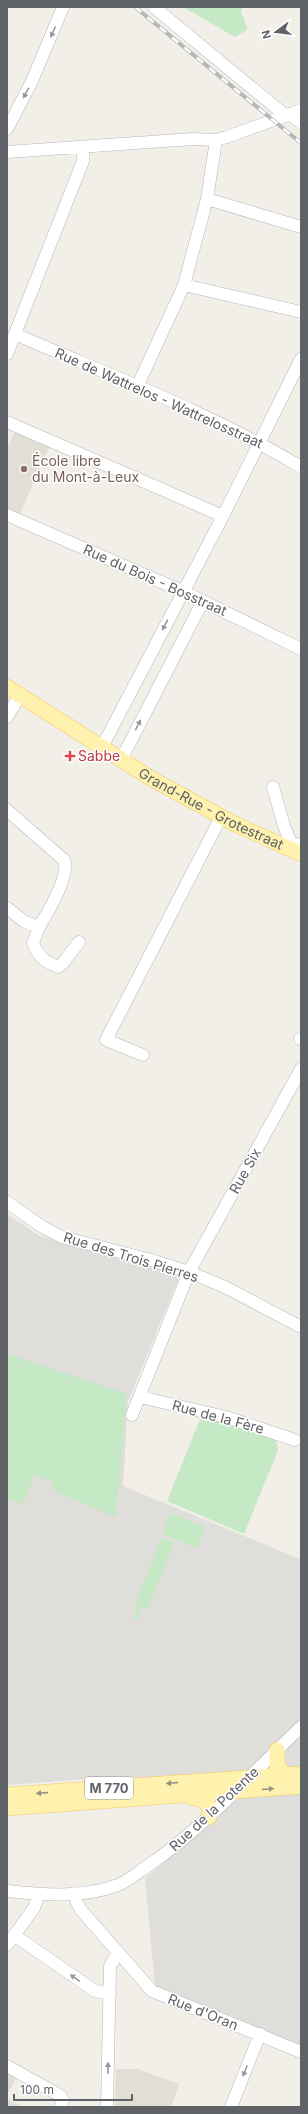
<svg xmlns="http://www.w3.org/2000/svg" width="308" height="2114" viewBox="0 0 308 2114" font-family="Inter,sans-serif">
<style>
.industrial{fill:#e0deda}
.education{fill:#e1ded6}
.green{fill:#c5e8c5}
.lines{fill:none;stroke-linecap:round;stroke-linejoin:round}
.minor-casing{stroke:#b5b8bc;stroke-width:13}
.major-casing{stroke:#f2c960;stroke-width:16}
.minor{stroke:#fff;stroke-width:12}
.major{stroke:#fff2af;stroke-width:15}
.rail-casing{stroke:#b6b7b8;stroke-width:4}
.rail{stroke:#fff;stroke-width:2.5;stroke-dasharray:8;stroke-linecap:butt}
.oneway{fill:#979a9d}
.oneway2{fill:#979581}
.education-dot{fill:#8d6e63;stroke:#fff;stroke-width:1.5}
.health-dot{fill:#e0444e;stroke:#fff;stroke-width:1.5}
.labels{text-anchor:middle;stroke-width:3;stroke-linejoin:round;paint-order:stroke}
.shield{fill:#fff;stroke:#8f9295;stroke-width:1}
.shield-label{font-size:13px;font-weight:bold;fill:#5f6368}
.street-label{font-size:14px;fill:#5f6368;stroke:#fff}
.education-label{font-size:14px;fill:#785e54;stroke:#fff;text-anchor:start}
.health-label{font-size:14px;fill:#be3a42;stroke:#fff;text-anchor:start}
</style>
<rect width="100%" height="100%" fill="#f1efe8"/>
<path class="industrial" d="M7 1214 40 1236 180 1275 128 1401 123 1486 300 1559 301 1556V2048L155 1986 145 1878 186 1844 238 1794 126 1776 7 1785Z"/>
<path class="education" d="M15 431 50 446 20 513 7 508V449Z
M116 2069H138L179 2084 171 2107H115Z
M7 2073 16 2078 7 2095Z
M7 2099 23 2107H7Z"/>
<path class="green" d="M183 7H242L241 12 248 29 235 37Z
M7 1354 127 1394 116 1517 55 1492 51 1481 34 1475 23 1504 7 1498Z
M201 1417C218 1421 261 1428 274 1438 277 1441 277 1446 278 1450L244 1534 167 1501Z
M170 1513 205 1527 197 1548 162 1534Z
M161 1538 174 1543 148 1609 142 1607 138 1618 133 1620 138 1605 135 1604Z"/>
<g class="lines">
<defs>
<path id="minor" d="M154 7 286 116
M290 114 301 123
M7 129 32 81 63 7
M7 152 193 139 216 140 227 137 301 110
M207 199 301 227
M184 285 301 312
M15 334C111 376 211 413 301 467
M7 354 83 161V148
M137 387 184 285 207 199 216 140
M7 422 223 516
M7 515 182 591 301 649
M7 717 20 695
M102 747 223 516 301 359
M121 760 203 601
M273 787 284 826 294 850 301 843
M7 810 64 860C71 874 47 914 39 927L25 922 7 908
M39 927 33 943C38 956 45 962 58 967L62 964 79 942
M300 1039H301
M143 1055 106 1040 221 817
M7 1202 41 1226 62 1237 151 1260 189 1272 225 1287 301 1327
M140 1397 226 1417 295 1440
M132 1415 189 1272 301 1069
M7 1891C42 1895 81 1898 115 1886 126 1883 136 1874 146 1867 204 1828 250 1775 301 1727
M75 1893 77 1903 81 1910 152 1991 301 2052
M14 1935 95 1991 110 1994
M7 1945 34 1908 39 1894
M7 2066 61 2096 63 2100 61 2107
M107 2107 110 1966 118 1953
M231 2107 260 2034"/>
<g id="major">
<path id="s1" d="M7 687 152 779 233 823 301 854"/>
<path d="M277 1750V1766L285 1775"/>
<path d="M7 1795 301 1774"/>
<path d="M190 1797 206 1801 209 1808V1817"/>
<path d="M7 1808 301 1786"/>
</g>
</defs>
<use href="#minor" class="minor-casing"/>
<use href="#major" class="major-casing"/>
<use href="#minor" class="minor"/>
<use href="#major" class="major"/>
<defs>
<path id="rail" d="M135 7 301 143"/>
</defs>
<use href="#rail" class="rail-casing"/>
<use href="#rail" class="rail"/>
</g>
<defs><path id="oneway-solid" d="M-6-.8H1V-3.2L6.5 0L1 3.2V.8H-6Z"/></defs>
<g class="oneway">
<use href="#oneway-solid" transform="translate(53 32) rotate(114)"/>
<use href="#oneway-solid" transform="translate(26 93) rotate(118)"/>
<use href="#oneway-solid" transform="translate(165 625) rotate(117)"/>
<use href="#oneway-solid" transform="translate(138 725) rotate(-63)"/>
<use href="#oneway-solid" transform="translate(75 1978) rotate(-145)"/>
<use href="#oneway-solid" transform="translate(108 2068) rotate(-89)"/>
<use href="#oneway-solid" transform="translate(245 2071) rotate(112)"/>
</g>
<g class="oneway2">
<use href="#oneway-solid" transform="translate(172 1783) rotate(176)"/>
<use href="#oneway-solid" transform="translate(268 1789) rotate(-4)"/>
<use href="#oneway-solid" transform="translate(42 1793) rotate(176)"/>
</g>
<circle class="education-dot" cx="24" cy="469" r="4"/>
<path class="health-dot" d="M68 750h4v4h4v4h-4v4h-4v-4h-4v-4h4z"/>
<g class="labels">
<rect class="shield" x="85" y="1777" width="48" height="22" rx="3"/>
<g class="shield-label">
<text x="109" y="1793">M 770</text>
</g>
<g class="street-label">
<text transform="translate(159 398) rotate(24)" y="5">Rue de Wattrelos - Wattrelosstraat</text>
<text transform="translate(155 580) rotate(24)" y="5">Rue du Bois - Bosstraat</text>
<text dy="5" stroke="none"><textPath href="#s1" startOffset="238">Grand-Rue - Grotestraat</textPath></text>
<text transform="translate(245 1171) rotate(-61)" y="5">Rue Six</text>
<text transform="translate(131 1257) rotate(17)" y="5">Rue des Trois Pierres</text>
<text transform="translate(218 1417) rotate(15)" y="5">Rue de la Fère</text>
<text transform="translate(214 1809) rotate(-43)" y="5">Rue de la Potente</text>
<text transform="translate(203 2012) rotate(22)" y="5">Rue d'Oran</text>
</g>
<g class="education-label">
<text x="32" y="466">École libre<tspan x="32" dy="16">du Mont-à-Leux</tspan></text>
</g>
<g class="health-label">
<text x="78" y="761">Sabbe</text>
</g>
</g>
<rect width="308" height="2114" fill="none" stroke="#5f6368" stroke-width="16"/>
<g transform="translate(276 32) rotate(255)" stroke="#ffffff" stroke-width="3" paint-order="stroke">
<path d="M0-3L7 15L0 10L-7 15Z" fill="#5f6368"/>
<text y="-6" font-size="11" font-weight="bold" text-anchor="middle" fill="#5f6368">N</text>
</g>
<path d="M14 2094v6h118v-6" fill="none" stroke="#5f6368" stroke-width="2"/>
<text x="20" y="2094" font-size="12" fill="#5f6368" stroke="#ffffff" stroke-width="3" paint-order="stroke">100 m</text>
</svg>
